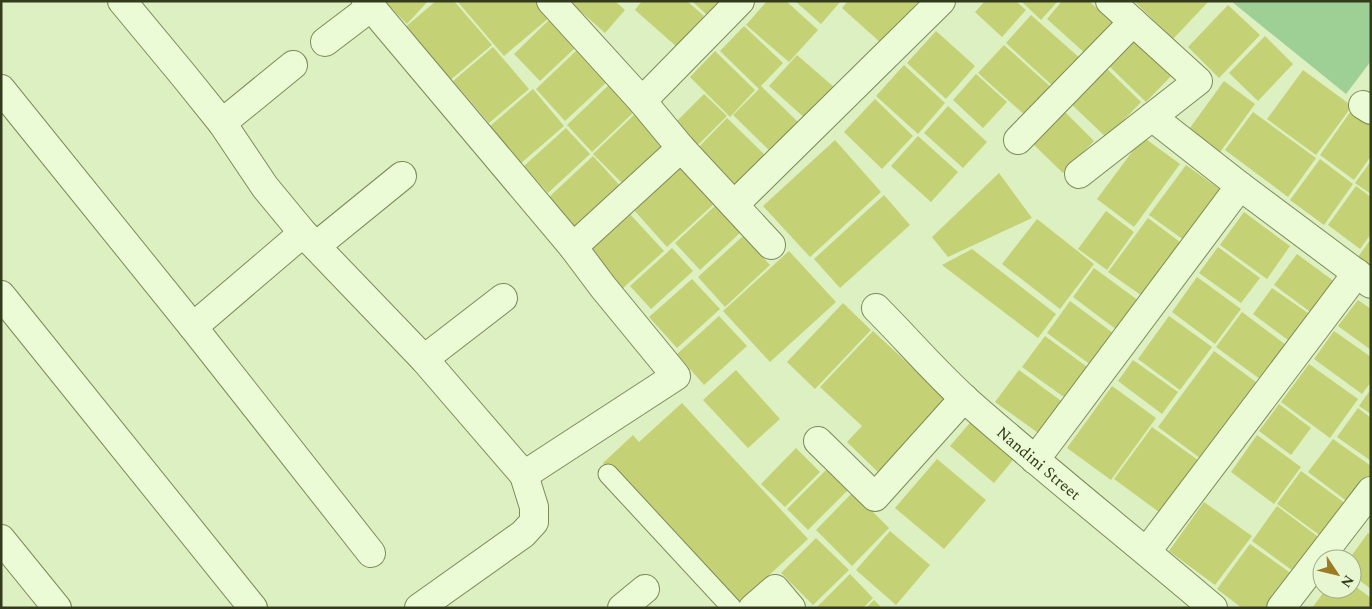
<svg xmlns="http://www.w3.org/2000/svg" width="1372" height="609" viewBox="0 0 1372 609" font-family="Spectral,serif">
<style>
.green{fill:#9ecf95}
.building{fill:#c4d175}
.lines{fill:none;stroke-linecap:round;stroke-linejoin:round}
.service-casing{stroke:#7e8b58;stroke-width:21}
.minor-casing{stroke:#7e8b58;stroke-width:30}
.service{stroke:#ebfbd5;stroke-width:19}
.minor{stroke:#ebfbd5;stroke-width:28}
.labels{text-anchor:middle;stroke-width:4.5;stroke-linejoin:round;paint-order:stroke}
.street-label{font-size:16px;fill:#343a1d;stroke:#e7f7d1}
</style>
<rect width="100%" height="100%" fill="#ddf0c1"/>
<path class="green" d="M1231 1H1371V61L1346 94Z"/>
<path class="building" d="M384 1H428L407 24Z
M436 1H454L492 45 448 82 403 29Z
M457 1H537L550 17 504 56Z
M569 1H615L625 10 605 33Z
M642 1H687L704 16 677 47 635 10Z
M692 1H720L708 16Z
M767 1H786L818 30 789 62 746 25Z
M795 1H841L821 24Z
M848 1H919L881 43 842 8Z
M985 1H1016L1026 10 1002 37 975 12Z
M1021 1H1058L1041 20Z
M1062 1H1089L1115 25 1087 55 1047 19Z
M1134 1H1209L1173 39Z
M1228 5 1260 35 1219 78 1188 47Z
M1031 15 1081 59 1055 88 1006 43Z
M549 20 576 47 540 81 514 54Z
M744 26 783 63 761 86 799 123 771 152 733 115 759 89 720 51Z
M936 31 975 66 946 99 907 63Z
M1137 35 1175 72 1146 102 1108 65Z
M1265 36 1293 64 1258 101 1229 73Z
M1004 45 1052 88 1027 117 978 73Z
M493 47 529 89 489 123 453 81Z
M578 49 608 81 565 121 536 89Z
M715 51 755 90 730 117 690 77Z
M797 55 835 88 807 120 769 86Z
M904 65 945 103 918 134 876 96Z
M1104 66 1141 102 1107 138 1069 102Z
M1303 70 1352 106 1316 155 1267 119Z
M976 74 1007 102 983 128 953 100Z
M1224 81 1255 104 1218 155 1187 132Z
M611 83 636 110 592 152 567 125Z
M533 89 564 126 520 164 489 127Z
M704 94 727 116 698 145 675 123Z
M875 99 913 136 882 169 844 132Z
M1355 105 1371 117V156L1354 180 1320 155Z
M948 106 987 142 963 168 924 133Z
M637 112 669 146 626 187 593 154Z
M1065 112 1094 141 1063 173 1033 144Z
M1253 112 1316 158 1288 197 1225 150Z
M727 118 767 157 735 190 695 151Z
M566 128 590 154 548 193 524 166Z
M918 136 958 172 931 202 891 166Z
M1143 137 1180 164 1134 227 1097 199Z
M835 140 881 192 810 257 763 206Z
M593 156 624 190 579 232 548 198Z
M1320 159 1353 184 1324 225 1290 200Z
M1371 161V194L1355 183Z
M1186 165 1225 193 1188 243 1149 215Z
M681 166 715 203 667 247 633 209Z
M999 173 1032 218 948 257 932 237Z
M1356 186 1371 197V234L1360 249 1328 225Z
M884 195 910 225 840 288 814 259Z
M716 205 741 232 700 270 675 243Z
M1106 211 1134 232 1107 270 1078 249Z
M628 212 664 251 622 289 586 251Z
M1244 212 1290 246 1267 279 1220 245Z
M1148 218 1184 245 1145 298 1108 272Z
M1037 219 1094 264 1060 309 1002 264Z
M743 236 770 265 725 307 698 277Z
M1371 239V272L1355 261Z
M1218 247 1260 278 1241 303 1199 273Z
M672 248 693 271 651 309 630 286Z
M972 249 1056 314 1038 338 942 265Z
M789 251 836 302 770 362 723 311Z
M1297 254 1339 285 1317 317 1274 285Z
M1094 268 1139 301 1117 330 1073 297Z
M1197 277 1241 309 1215 344 1172 312Z
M692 279 720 309 677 348 649 317Z
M1272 288 1308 313 1288 340 1253 314Z
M1358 300 1371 309V350L1338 326Z
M1070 301 1117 336 1095 368 1047 333Z
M843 303 871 330 815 389 787 362Z
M1242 312 1286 345 1260 379 1216 347Z
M719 316 747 346 704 385 677 354Z
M1169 316 1212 347 1180 390 1138 359Z
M873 331 915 370 918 367 952 400 881 475 847 442 862 426 820 387Z
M1334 331 1371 357V382L1362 394 1314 359Z
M1045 336 1090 369 1068 400 1022 367Z
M1214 351 1260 385 1204 461 1158 427Z
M1133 360 1178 392 1162 414 1118 381Z
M1309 364 1358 399 1330 438 1281 402Z
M736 370 780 419 748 448 703 400Z
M1019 370 1064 403 1041 435 995 402Z
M1112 386 1156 418 1111 480 1067 448Z
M1371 389V414L1359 406Z
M682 403 808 539 736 606 603 463 633 435 639 442Z
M1279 404 1311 428 1291 455 1259 431Z
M1358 408 1371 418V461L1337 437Z
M974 418 1017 455 994 483 950 446Z
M1152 427 1198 460 1159 512 1114 479Z
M1257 435 1301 467 1274 504 1231 472Z
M1333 439 1371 466V478L1352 505 1308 472Z
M796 448 820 472 785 507 761 484Z
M937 459 986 500 944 549 895 508Z
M828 468 849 489 808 530 787 509Z
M1301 471 1349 506 1325 539 1277 504Z
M853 492 889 528 852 566 816 530Z
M1204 502 1252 536 1215 585 1169 551Z
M1277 506 1325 542 1300 576 1252 541Z
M890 531 930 565 896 605 856 570Z
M1368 533 1371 535V589L1352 575V559H1349Z
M816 538 849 570 813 605 781 573Z
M1250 544 1292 574 1267 608H1242L1217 589Z
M850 574 873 598 863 608H816Z
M1352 584 1371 598V608H1312L1326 589H1352Z
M874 600 882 608H866Z"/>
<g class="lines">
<defs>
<path id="service" d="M608 474 732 608"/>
<g id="minor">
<path d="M122 1 185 77 222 123 265 187 303 233 424 359 524 475 534 507V522L523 534 419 608"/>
<path d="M366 1 573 247 603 287 676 376 524 475"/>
<path d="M551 1 642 101 740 1"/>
<path d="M325 42 371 7"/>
<path d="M1 89 193 327 371 553"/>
<path d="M642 101 681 148 771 245"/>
<path d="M1363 105 1371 110"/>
<path d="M1152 117 1240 186 1371 284"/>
<path d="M222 123 293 65"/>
<path d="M1018 140 1133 22"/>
<path d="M1079 174 1198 81 1110 1"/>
<path d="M734 205 941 1"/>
<path d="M316 246 402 176"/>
<path d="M573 247 681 148"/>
<path d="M1 295 253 608"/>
<path id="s1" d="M876 308C906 338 934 371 966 400 1046 471 1131 538 1213 608"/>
<path d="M193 327 303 233"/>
<path d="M424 359 503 298"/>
<path d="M818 441 875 497 964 398"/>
<path d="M1035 460 1240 186"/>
<path d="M1 539 57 608"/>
<path d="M1147 551 1357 273"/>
<path d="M622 608 645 589"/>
<path d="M753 608 775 589 791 608"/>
<path d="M1281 608 1371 491"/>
</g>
</defs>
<use href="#service" class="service-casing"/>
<use href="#minor" class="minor-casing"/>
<use href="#service" class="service"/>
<use href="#minor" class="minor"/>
</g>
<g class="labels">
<g class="street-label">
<text dy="6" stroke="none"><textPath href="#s1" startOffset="225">Nandini Street</textPath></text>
</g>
</g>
<rect width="1372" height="609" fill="none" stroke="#343a1d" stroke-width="5"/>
<g transform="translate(1337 574) rotate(125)"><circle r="24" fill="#e7f7d1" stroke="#9fab89"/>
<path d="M0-4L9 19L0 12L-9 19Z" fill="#9d7b24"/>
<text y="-8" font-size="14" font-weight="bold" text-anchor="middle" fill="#343a1d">N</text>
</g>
</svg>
